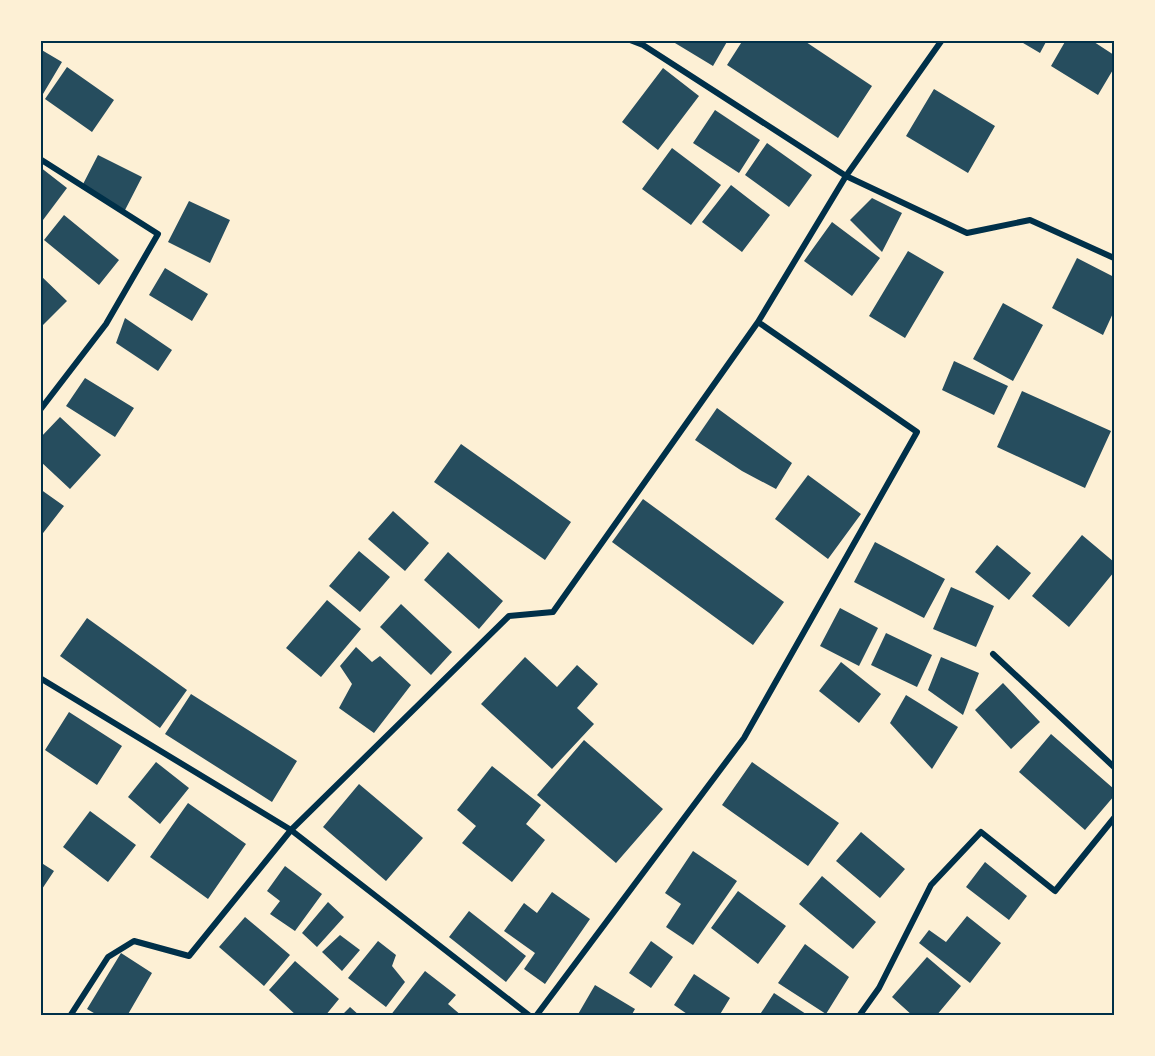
<svg xmlns="http://www.w3.org/2000/svg" width="1155" height="1056" viewBox="0 0 1155 1056" font-family="'Roboto Condensed',sans-serif">
<style>
.building{fill:#264d5e}
.lines{fill:none;stroke-linecap:round;stroke-linejoin:round}
.minor{stroke:#003049;stroke-width:6}
.neatline{fill:none;stroke:#003049;stroke-width:2}
</style>
<rect width="100%" height="100%" fill="#fdf0d5"/>
<path class="building" d="M670 40H728L713 66Z
M743 40H803L872 86 838 138 727 65Z
M1018 40H1047L1040 53Z
M1066 40H1091L1114 55V68L1098 95 1051 66Z
M40 49 62 62 40 99Z
M67 67 114 100 92 132 45 99Z
M663 68 699 96 658 150 622 122Z
M934 89 995 126 968 173 906 136Z
M715 110 760 140 739 173 693 143Z
M767 143 812 175 789 207 745 175Z
M672 148 721 185 691 225 642 189Z
M98 155 142 177 124 212 81 188Z
M40 167 67 188 43 220 40 218Z
M731 185 770 215 742 252 702 222Z
M872 198 902 213 882 252 850 220Z
M189 201 230 220 210 263 168 242Z
M64 215 119 260 99 285 44 240Z
M832 222 880 258 852 296 804 261Z
M908 251 944 272 905 338 869 316Z
M1077 258 1114 277V311L1103 335 1052 308Z
M165 268 208 294 192 321 149 295Z
M40 275 67 301 40 328Z
M1003 303 1043 325 1013 381 973 359Z
M125 318 172 350 158 371 116 343Z
M954 361 1008 386 994 415 942 390Z
M85 378 134 408 115 437 66 406Z
M1022 391 1111 431 1085 488 997 447Z
M717 408 792 463 776 489 742 471 695 440Z
M60 417 101 455 70 489 40 461V438Z
M461 444 571 522 545 560 434 482Z
M808 475 861 514 828 559 775 519Z
M40 489 64 506 40 537Z
M643 499 784 602 753 645 612 542Z
M393 511 429 543 405 571 368 539Z
M1082 535 1114 562V572L1069 627 1032 596Z
M875 542 945 579 924 618 854 582Z
M997 545 1031 573 1009 600 975 572Z
M359 551 390 577 360 612 329 586Z
M448 552 503 601 479 629 424 580Z
M951 587 994 606 976 647 933 629Z
M327 600 361 629 321 677 286 648Z
M401 604 452 652 431 675 380 627Z
M840 608 878 628 859 666 820 646Z
M87 618 187 690 160 728 60 656Z
M886 633 932 655 917 687 871 665Z
M356 647 372 662 380 656 411 685 374 733 339 708 352 684 340 666Z
M525 657 557 687 577 665 598 684 577 708 594 724 552 769 481 704Z
M941 657 979 673 963 715 928 690Z
M841 662 881 694 859 723 819 691Z
M1003 683 1040 722 1011 749 975 710Z
M191 694 297 761 272 802 165 734Z
M906 695 958 727 932 769 890 723Z
M69 712 122 746 97 785 45 750Z
M1051 734 1114 789V796L1085 830 1019 772Z
M584 740 663 809 616 863 537 795Z
M156 762 189 788 160 824 128 797Z
M752 762 839 823 808 866 722 805Z
M492 766 541 805 526 824 545 840 512 882 462 843 476 826 457 810Z
M359 784 423 838 386 881 323 827Z
M188 803 246 844 208 899 150 857Z
M90 811 136 845 108 882 63 847Z
M861 832 905 869 880 898 836 861Z
M693 851 737 881 693 945 666 927 681 904 665 893Z
M40 862 54 871 40 892Z
M985 862 1027 896 1009 920 966 887Z
M285 866 322 894 295 931 270 914 280 901 267 891Z
M822 876 876 922 853 949 799 904Z
M738 891 786 926 758 964 711 928Z
M552 892 590 919 545 984 524 969 535 953 504 931 524 903 537 913Z
M328 902 344 917 317 947 302 933Z
M469 911 526 956 506 982 449 937Z
M967 916 1001 943 970 983 919 943 929 930 946 942Z
M245 917 290 955 264 986 219 947Z
M340 935 360 950 342 971 322 952Z
M378 941 396 955 392 966 405 982 386 1007 348 978Z
M651 941 673 957 651 988 629 973Z
M805 944 849 977 826 1014 778 983Z
M121 953 152 973 127 1016H99L87 1009Z
M927 957 961 986 936 1016H913L892 997Z
M295 961 339 999 325 1016H297L269 990Z
M425 971 456 995 448 1004 462 1016H390Z
M694 974 730 998 719 1016H690L674 1005Z
M595 985 635 1009 631 1016H577Z
M774 993 809 1016H759Z
M350 1007 360 1016H341Z"/>
<g class="lines">
<path class="minor" d="M630 40 643 45 846 176 967 233 1030 220 1114 258
M40 159 158 234 106 324 40 410
M993 654 1114 767
M40 678 291 830 530 1016
M70 1016 108 957 134 941 189 956 291 830 509 616 553 612 758 322 846 176 942 40
M536 1016 744 738 917 432 758 322
M859 1016 879 988 931 885 981 832 1055 891 1114 818"/>
</g>
<rect width="1155" height="1056" fill="none" stroke="#fdf0d5" stroke-width="84"/>
<rect x="42" y="42" width="1071" height="972" class="neatline"/>
</svg>
